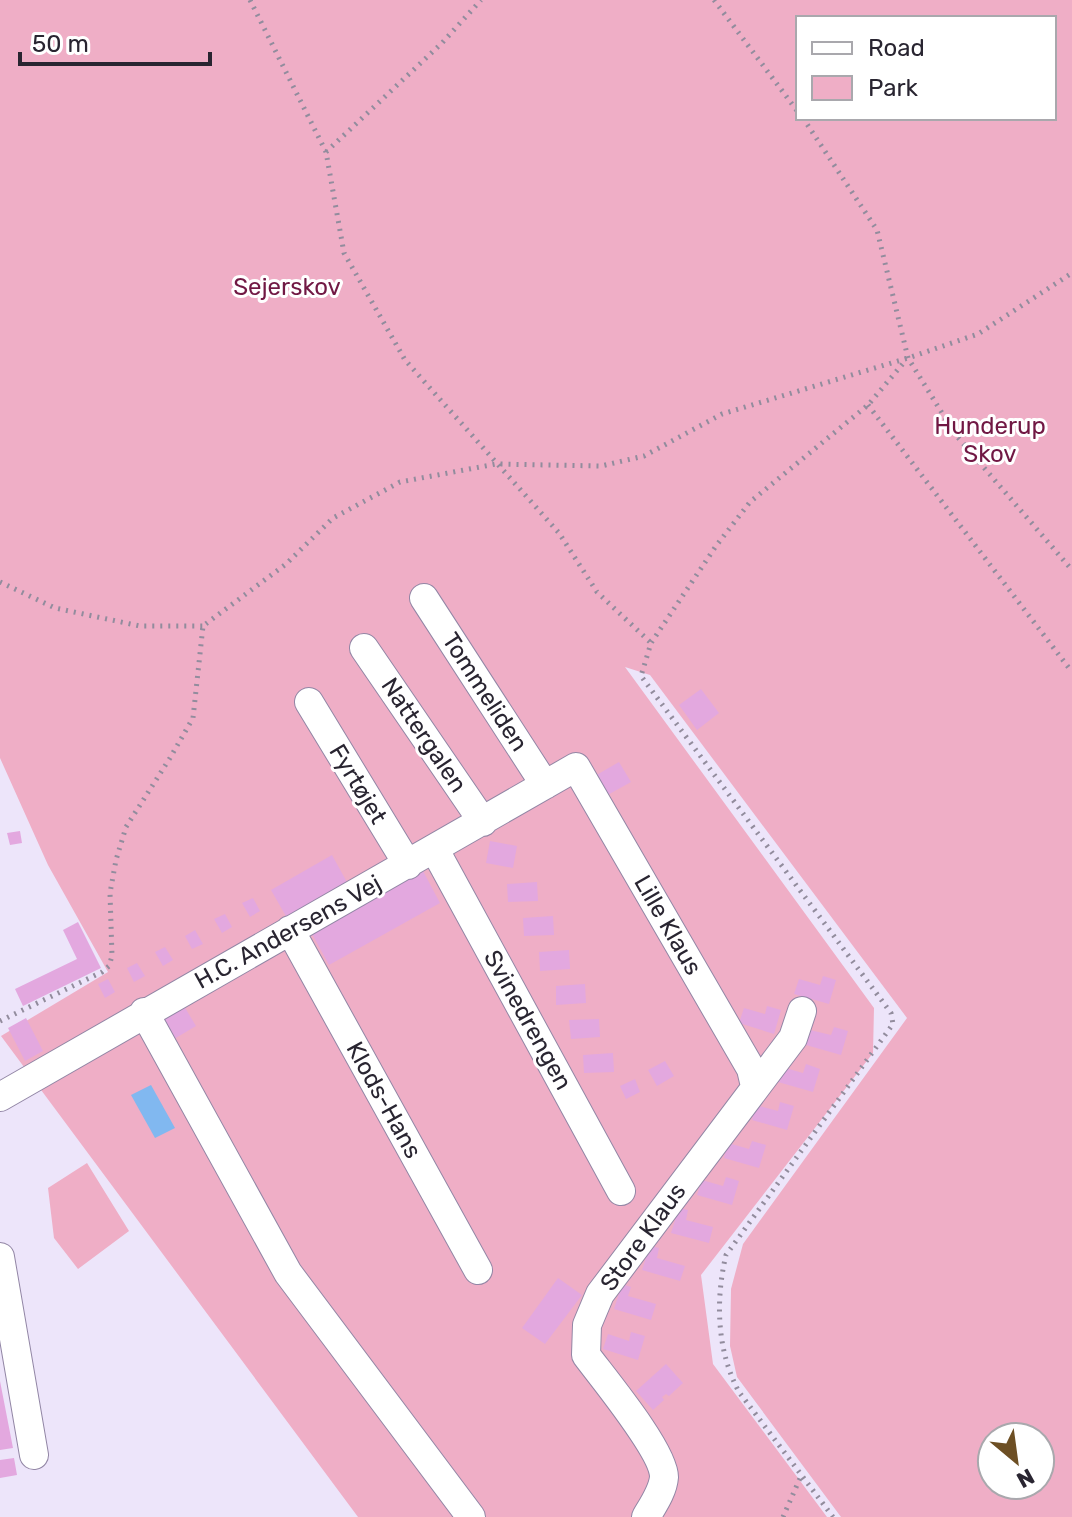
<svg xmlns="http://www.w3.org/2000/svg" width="1072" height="1517" viewBox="0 0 1072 1517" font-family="Rubik,sans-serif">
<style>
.green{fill:#efaec6;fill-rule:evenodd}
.water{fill:#81b8f0}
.building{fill:#e3a8df}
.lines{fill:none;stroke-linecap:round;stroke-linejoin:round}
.minor-casing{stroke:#9286a5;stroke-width:30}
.path{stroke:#928c9d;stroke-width:5;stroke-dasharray:2 6;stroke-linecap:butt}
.minor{stroke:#fff;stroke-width:28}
.labels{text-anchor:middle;stroke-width:6;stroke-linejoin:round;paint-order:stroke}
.park-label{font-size:24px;fill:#711844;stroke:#fff}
.street-label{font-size:24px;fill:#292531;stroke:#fff}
</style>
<rect width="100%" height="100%" fill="#ede5fa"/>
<path class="green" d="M0 0H1072V1517H841L737 1377 730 1346 731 1289 743 1244 907 1018 650 675 625 667 874 1008 873 1053 701 1275 713 1364 827 1517H358L1 1036 108 972 48 865 0 758ZM798 18H1054V118H798ZM992 1437H1040V1485H992Z
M87 1163 129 1231 78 1269 54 1238 48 1188Z"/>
<path class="water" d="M151 1085 175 1128 155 1138 131 1095Z"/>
<path class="building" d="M701 689 719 713 697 730 679 705Z
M619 762 631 782 604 797 593 777Z
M20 831 22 843 10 845 7 833Z
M490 841 517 846 513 868 486 863Z
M332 855 348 884 287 918 271 890Z
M422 869 440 903 329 965 311 932Z
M537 882 538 901 508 902 507 884Z
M253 898 260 911 250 917 242 903Z
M225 914 232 927 222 933 214 919Z
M553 916 554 935 524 936 523 918Z
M78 922 101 968 23 1006 15 989 77 959 63 930Z
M195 930 203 944 192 949 185 936Z
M165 947 173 960 163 966 155 952Z
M569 950 570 969 540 971 539 952Z
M137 963 145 976 134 982 127 968Z
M823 976 836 980 829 1004 794 994 799 979 820 985Z
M108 979 115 992 105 998 98 984Z
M585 984 586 1003 556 1005V986Z
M184 1006 196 1026 169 1042 158 1021Z
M767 1006 781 1010 774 1034 739 1023 744 1008 765 1014Z
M26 1018 43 1051 25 1061 8 1028Z
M599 1019 600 1037 571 1039 569 1020Z
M834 1027 848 1031 841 1055 806 1045 810 1030 831 1035Z
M613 1053 614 1072 584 1073 583 1055Z
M665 1061 674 1076 657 1086 648 1070Z
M806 1064 820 1069 813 1092 778 1082 782 1067 803 1073Z
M635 1079 640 1092 626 1099 620 1086Z
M780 1102 794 1106 787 1130 752 1120 756 1105 778 1111Z
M752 1141 766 1145 759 1168 724 1158 728 1143 749 1149Z
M726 1177 739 1181 732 1205 697 1195 702 1180 723 1186Z
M679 1208 688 1210 686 1220 713 1227 709 1243 671 1233Z
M650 1246 659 1248 657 1258 685 1266 680 1281 642 1270Z
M558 1278 582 1295 545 1344 522 1328Z
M622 1284 631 1287 628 1296 656 1304 651 1320 614 1309Z
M631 1332 645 1336 638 1360 603 1349 608 1334 629 1341Z
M666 1364 683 1383 669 1396 666 1394 662 1397 664 1400 653 1410 636 1391Z
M0 1381 13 1448 0 1450Z
M14 1458 17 1475 0 1478V1460Z"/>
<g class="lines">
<defs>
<path id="minor" d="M424 598 545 785
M364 648 483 822
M309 702 408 865
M435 850 621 1191
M290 930 478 1270
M144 1012 288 1273 471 1517
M0 1097 576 767 751 1069 755 1086
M0 1257 34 1455
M646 1517C653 1505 663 1491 664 1477 664 1451 603 1378 586 1355L587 1325 600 1294 793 1038 802 1011"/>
</defs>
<use href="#minor" class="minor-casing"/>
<path class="path" d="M250 0 326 152 344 253 405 360 559 533 597 592 651 643
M714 0 798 112
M803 118 877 230 908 358 955 434 1072 570
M326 152 442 43 481 0
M868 405 1072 672
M0 582 55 608 140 626H203
M0 1021 102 972 109 966 112 956 110 893 116 860 126 827 170 758 193 718 203 626 286 564 333 518 400 482 496 464 601 466 644 456 722 414 908 358 978 334 1072 273
M783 1517 801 1476
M833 1517 739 1392C717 1351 715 1301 726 1255L893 1024 891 1013 641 676 651 643 716 546 750 502 868 405 906 360"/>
<use href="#minor" class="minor"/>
</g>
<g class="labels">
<g class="park-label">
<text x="287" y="295">Sejerskov</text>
<text x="990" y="434">Hunderup<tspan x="990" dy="28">Skov</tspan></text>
</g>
<g class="street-label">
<text transform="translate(485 692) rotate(57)" y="8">Tommeliden</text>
<text transform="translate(424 735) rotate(56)" y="8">Nattergalen</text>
<text transform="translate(358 784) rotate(59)" y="8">Fyrtøjet</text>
<text transform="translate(668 925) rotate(60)" y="8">Lille Klaus</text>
<text transform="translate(288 932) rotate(-29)" y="8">H.C. Andersens Vej</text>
<text transform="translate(528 1020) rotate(61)" y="8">Svinedrengen</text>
<text transform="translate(384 1100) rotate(61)" y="8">Klods-Hans</text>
<text transform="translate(643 1237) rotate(-54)" y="8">Store Klaus</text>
</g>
</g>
<rect x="796" y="16" width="260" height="104" fill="#ffffff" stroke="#a9a8ad" stroke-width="2"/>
<rect x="812" y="42" width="40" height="12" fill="#ffffff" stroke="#a9a8ad" stroke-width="2"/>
<text x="868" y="56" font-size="24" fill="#292531">Road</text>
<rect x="812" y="76" width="40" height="24" fill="#efaec6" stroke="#a9a8ad" stroke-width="2"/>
<text x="868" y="96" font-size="24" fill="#292531">Park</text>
<g transform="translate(1016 1461) rotate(151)"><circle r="38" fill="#ffffff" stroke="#a9a8ad" stroke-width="2"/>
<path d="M0-6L14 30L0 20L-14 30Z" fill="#6d4f24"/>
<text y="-12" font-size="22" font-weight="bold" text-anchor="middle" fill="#292531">N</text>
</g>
<path d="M20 52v12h190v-12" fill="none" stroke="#292531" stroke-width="4"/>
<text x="32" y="52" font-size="24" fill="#292531" stroke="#ffffff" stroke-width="6" paint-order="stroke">50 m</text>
</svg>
